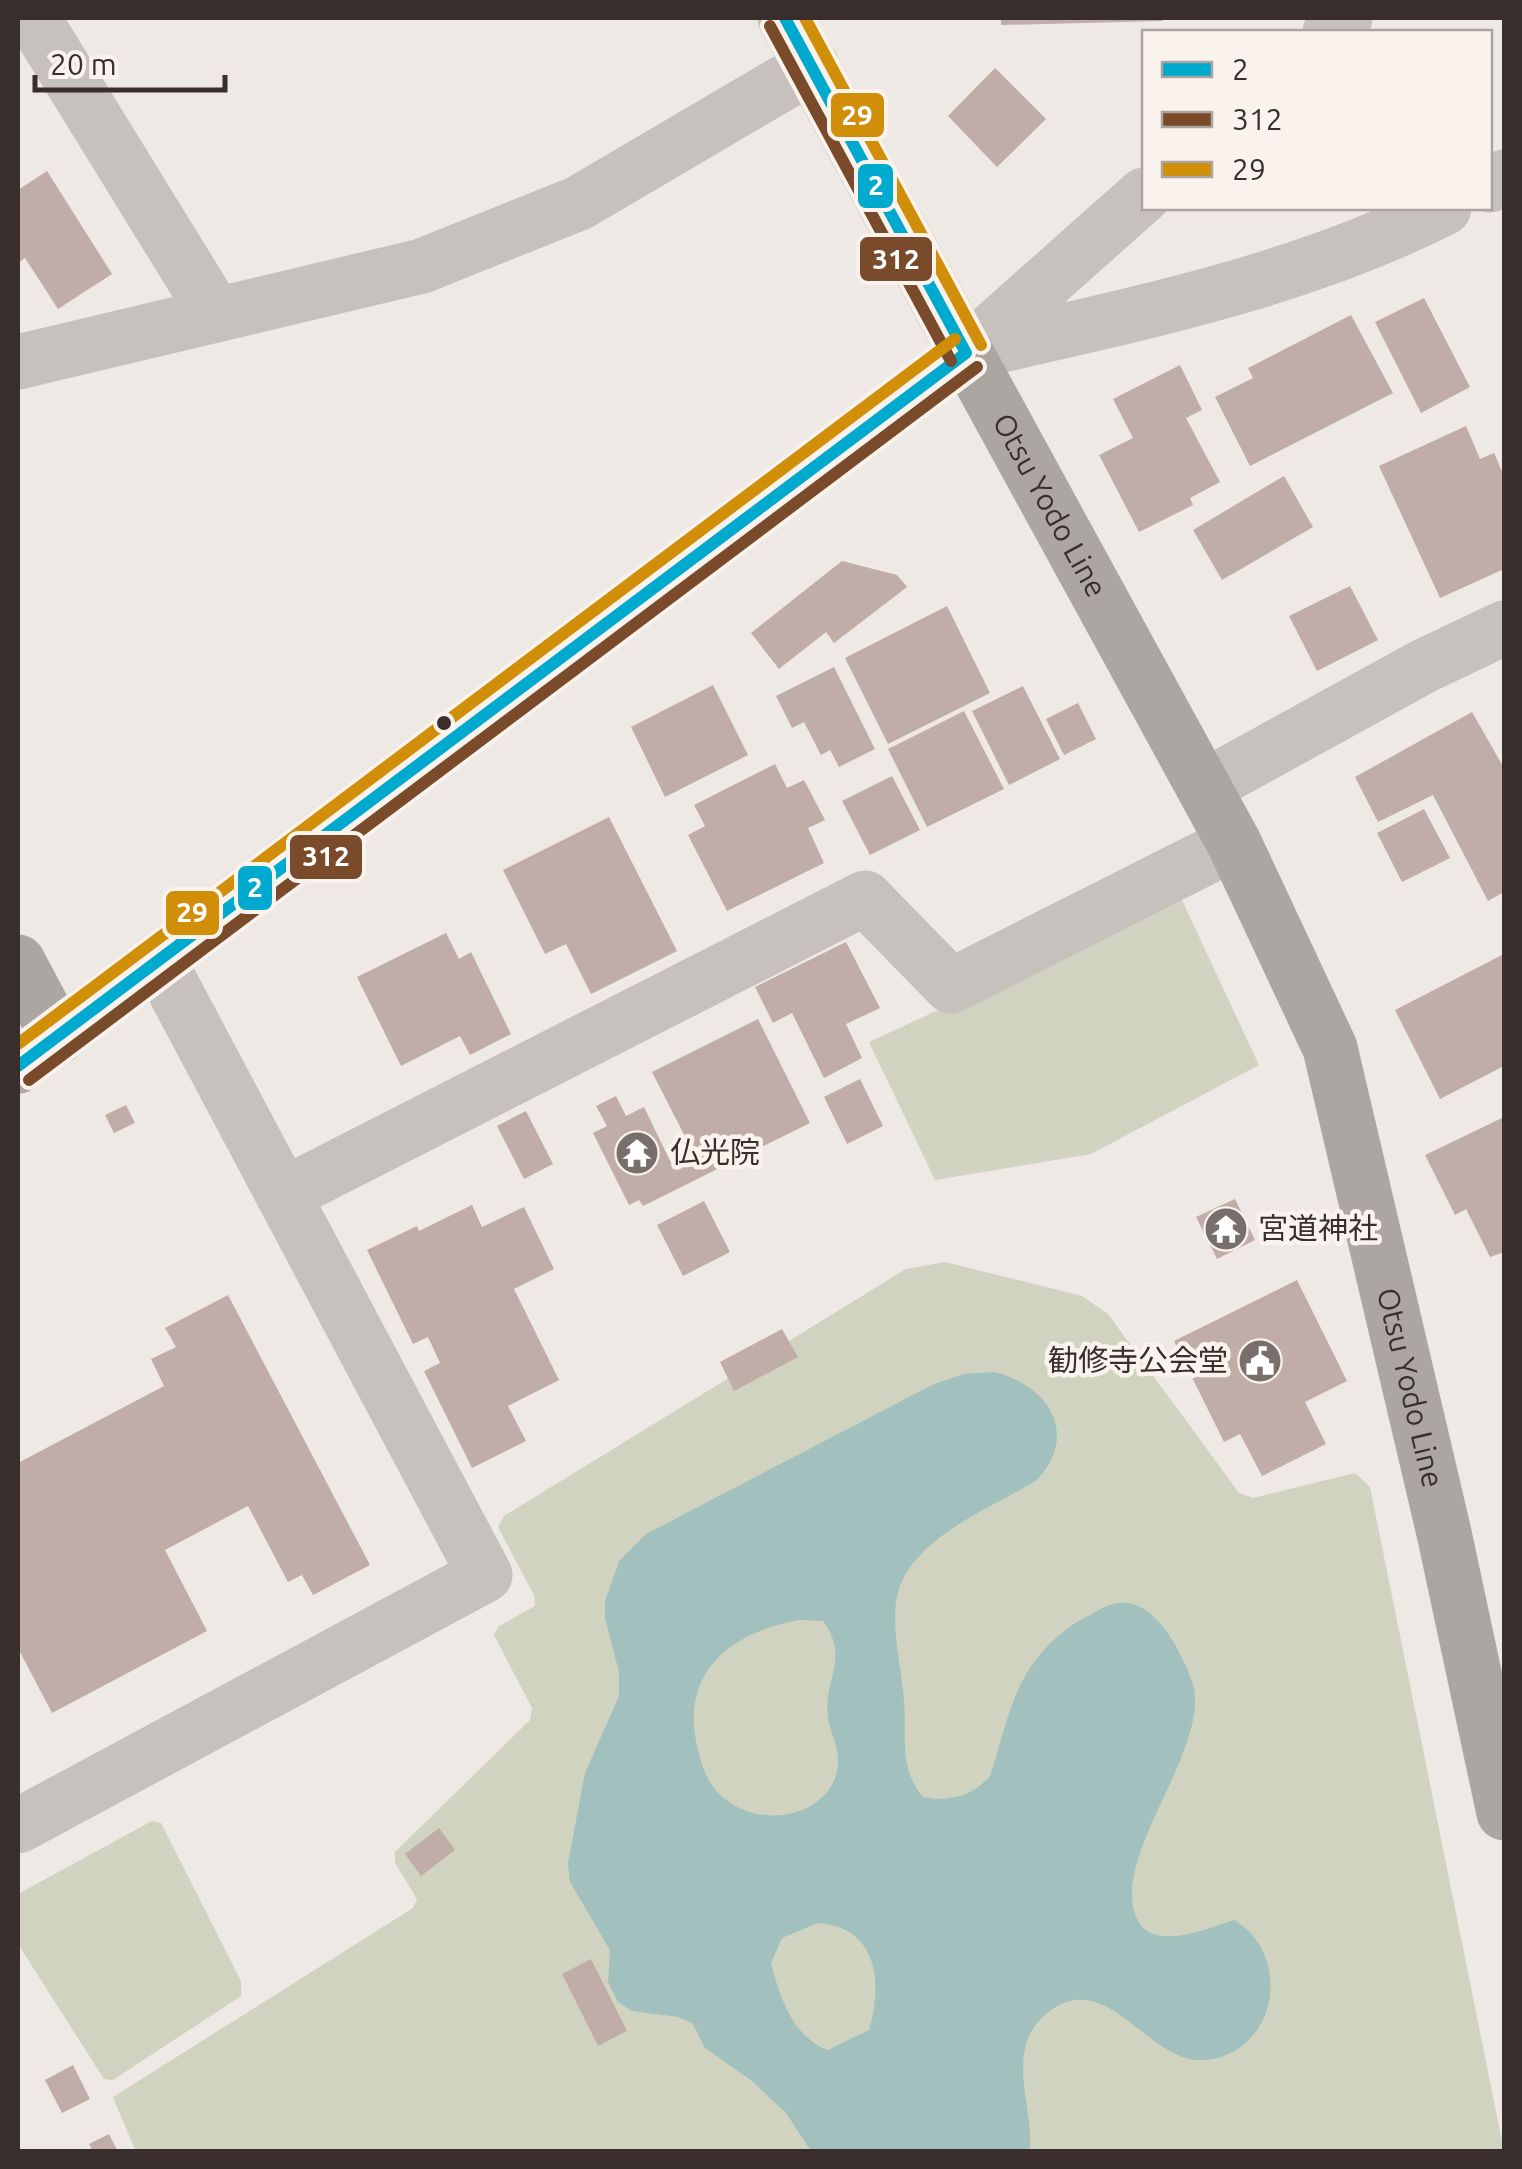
<svg xmlns="http://www.w3.org/2000/svg" width="1522" height="2169" viewBox="0 0 1522 2169" font-family="Ubuntu,'Noto Sans JP',sans-serif">
<style>
.green{fill:#d0d3bf}
.water{fill:#a1c0be;fill-rule:evenodd}
.building{fill:#c1ada7}
.lines{fill:none;stroke-linecap:round;stroke-linejoin:round}
.minor{stroke:#c7c1bd;stroke-width:55}
.major{stroke:#aca6a2;stroke-width:55}
.bus-1-casing{stroke:#faf3ed;stroke-width:20}
.bus-2-casing{stroke:#faf3ed;stroke-width:20}
.bus-3-casing{stroke:#faf3ed;stroke-width:20}
.bus-1{stroke:#00a9ce;stroke-width:12}
.bus-2{stroke:#7a4b2a;stroke-width:12}
.bus-3{stroke:#d18e09;stroke-width:12}
.bus-dot{fill:#392e2b;stroke:#faf3ed;stroke-width:4}
.labels{text-anchor:middle;stroke-width:9;stroke-linejoin:round;paint-order:stroke}
.street-label{font-size:30px;fill:#392e2b;stroke:#faf3ed}
.poi-label{font-size:30px;fill:#392e2b;stroke:#faf3ed;text-anchor:start}
.line-badge{stroke:#faf3ed;stroke-width:4}
.badge-label{font-size:28px;text-anchor:middle;font-weight:bold;fill:#fff}
</style>
<rect width="100%" height="100%" fill="#eee9e4"/>
<path class="green" d="M1181 898 1259 1065 1091 1154 935 1180 869 1042Z
M945 1262 1082 1296 1108 1314 1239 1493 1253 1498 1355 1473 1370 1487 1504 2151 136 2152 113 2097 413 1908 417 1899 395 1863V1852L530 1720 532 1708 494 1635 499 1626 535 1606 534 1595 498 1527 504 1516 906 1269Z
M152 1821 161 1823 241 1981V1996L113 2080 104 2079 18 1944V1894Z"/>
<path class="water" d="M994 1372C1048 1385 1080 1434 1037 1480 991 1509 904 1540 896 1602 892 1633 902 1671 904 1702 907 1738 898 1767 923 1797 948 1802 972 1797 990 1776 1001 1744 1008 1706 1025 1676 1038 1653 1061 1630 1084 1618 1095 1613 1107 1604 1119 1603 1155 1598 1182 1653 1192 1681 1214 1747 1108 1856 1137 1919 1153 1953 1208 1928 1234 1920 1295 1956 1276 2055 1204 2060 1147 2064 1108 1965 1047 2013 1003 2049 1034 2107 1030 2151H811L786 2113 752 2081 705 2048 692 2023 678 2017 632 2011 618 2002 608 1982 610 1950 570 1882 568 1863 585 1773 619 1696V1672L605 1618V1601L619 1561 646 1534 934 1384 964 1374ZM800 1620 823 1621C855 1664 813 1685 833 1736 859 1803 777 1836 729 1802 710 1789 703 1771 698 1750 678 1673 730 1632 800 1620ZM818 1923C878 1927 883 1983 869 2030L828 2050C793 2037 780 1998 771 1963L782 1938Z"/>
<path class="building" d="M1001 18H1162V21L1001 25Z
M995 68 1046 119 997 167 948 116Z
M47 171 112 274 58 309 25 258 18 263V190Z
M1424 298 1470 387 1421 413 1375 322Z
M1351 315 1393 393 1250 466 1215 397 1253 378 1248 368Z
M1180 365 1202 410 1186 418 1220 482 1190 498 1193 505 1139 532 1099 455 1133 438 1113 399Z
M1466 426 1480 459 1494 453 1504 476V569L1440 598 1379 466Z
M1284 476 1313 527 1222 580 1193 530Z
M842 561 897 575 907 587 834 643 826 632 779 669 751 633Z
M1350 586 1378 640 1317 671 1289 616Z
M947 606 990 693 888 744 845 658Z
M834 667 875 749 839 767 830 750 821 755 804 722 792 728 776 696Z
M713 685 748 755 665 797 631 727Z
M1023 686 1060 759 1009 785 972 711Z
M1078 703 1096 739 1064 755 1046 719Z
M964 711 1004 789 927 827 888 749Z
M1472 712 1504 768V892L1488 901 1433 795 1378 822 1355 777Z
M775 764 787 788 804 780 825 820 808 828 824 863 727 911 688 835 705 826 694 805Z
M892 776 920 830 870 855 842 801Z
M1424 809 1450 858 1402 882 1377 833Z
M609 817 677 951 591 994 566 944 545 954 503 870Z
M446 933 459 959 471 952 511 1034 470 1055 460 1036 401 1066 357 977Z
M846 942 880 1008 846 1024 862 1058 824 1078 792 1013 773 1023 755 987Z
M1504 954V1066L1440 1099 1395 1010Z
M758 1019 810 1123 643 1206 639 1200 629 1205 593 1133 607 1126 596 1106 616 1096 626 1116 644 1107 673 1167 695 1156 652 1072Z
M860 1079 883 1126 847 1144 824 1097Z
M126 1105 135 1123 114 1133 105 1115Z
M526 1111 553 1164 524 1179 497 1126Z
M1504 1117V1252L1490 1257 1466 1209 1455 1215 1425 1155Z
M1235 1199 1255 1240 1217 1259 1196 1217Z
M704 1201 730 1252 683 1276 657 1225Z
M472 1205 482 1227 524 1207 554 1269 514 1289 559 1380 508 1406 526 1441 472 1468 424 1371 440 1363 428 1337 413 1344 367 1250 417 1226 419 1231Z
M1297 1280 1347 1381 1305 1402 1326 1444 1262 1476 1240 1434 1224 1442 1174 1341Z
M228 1295 370 1565 313 1595 302 1575 288 1582 248 1506 165 1550 207 1631 52 1713 18 1648V1463L164 1386 151 1359 176 1347 165 1328Z
M782 1329 798 1357 734 1391 720 1362Z
M439 1828 455 1850 421 1876 405 1854Z
M591 1959 627 2031 598 2046 562 1974Z
M73 2065 90 2099 62 2113 45 2080Z
M109 2134 118 2152H93L89 2144Z"/>
<g class="lines">
<path class="minor" d="M33 18 216 315
M785 18 966 353
M1330 32 1345 18
M1490 185 1504 177
M972 348 1144 195
M966 353C1128 316 1296 283 1444 208
M18 362 422 266 579 203 812 66
M1204 787 1424 666 1504 628
M283 1195 865 898 951 986 1234 843
M18 1826 485 1575 159 961"/>
<g class="major">
<path d="M18 962 58 1037"/>
<path id="s1" d="M18 1066 966 353 1234 843 1330 1048 1444 1533 1504 1813"/>
</g>
<defs>
<path id="bus-1" d="M785 18 966 353
M18 1066 966 353"/>
<path id="bus-2" d="M770 26 951 361
M29 1080 977 367"/>
<path id="bus-3" d="M805 18 981 345
M18 1044 955 339"/>
</defs>
<use href="#bus-1" class="bus-1-casing"/>
<use href="#bus-2" class="bus-2-casing"/>
<use href="#bus-3" class="bus-3-casing"/>
<use href="#bus-1" class="bus-1"/>
<use href="#bus-2" class="bus-2"/>
<use href="#bus-3" class="bus-3"/>
</g>
<defs>
<symbol id="temple-disc" viewBox="-11 -11 22 22"><circle r="9.5" fill="#786f6c" stroke="#faf3ed"/><path d="M0-6L5-2H3V0L6.5 2.5H4V6H1.5V3h-3V6H-4V2.5H-6.5L-3 0V-2H-5Z" fill="#fff"/></symbol>
<symbol id="civic-disc" viewBox="-11 -11 22 22"><circle r="9.5" fill="#786f6c" stroke="#faf3ed"/><path d="M-.6-6.5H3V-4.5H.6V-3L4-1V1h2V6H-6V1h2V-1L-.6-3ZM-1.2 2.5V6h2.4V2.5Z" fill="#fff"/></symbol>
</defs>
<g fill-rule="evenodd">
<use href="#temple-disc" x="612" y="1128" width="50" height="50"/>
<use href="#temple-disc" x="1201" y="1204" width="50" height="50"/>
<use href="#civic-disc" x="1235" y="1336" width="50" height="50"/>
</g>
<circle class="bus-dot" cx="444" cy="723" r="9"/>
<g class="labels">
<g class="street-label">
<text dy="10" stroke="none"><textPath href="#s1" startOffset="1360">Otsu Yodo Line</textPath></text>
<text dy="10" stroke="none"><textPath href="#s1" startOffset="2320">Otsu Yodo Line</textPath></text>
</g>
<g class="poi-label">
<text x="670" y="1163">仏光院</text>
<text x="1258" y="1239">宮道神社</text>
<text x="1228" y="1371" text-anchor="end">勧修寺公会堂</text>
</g>
</g>
<g class="line-badge">
<rect x="829" y="91" width="57" height="48" rx="10" fill="#d18e09"/>
<rect x="856" y="162" width="39" height="48" rx="10" fill="#00a9ce"/>
<rect x="858" y="235" width="76" height="48" rx="10" fill="#7a4b2a"/>
<rect x="288" y="833" width="76" height="48" rx="10" fill="#7a4b2a"/>
<rect x="236" y="864" width="38" height="48" rx="10" fill="#00a9ce"/>
<rect x="164" y="889" width="57" height="48" rx="10" fill="#d18e09"/>
</g>
<g class="badge-label">
<text x="857" y="125">29</text>
<text x="876" y="195">2</text>
<text x="896" y="269">312</text>
<text x="326" y="866">312</text>
<text x="255" y="897">2</text>
<text x="192" y="922">29</text>
</g>
<rect width="1522" height="2169" fill="none" stroke="#392e2b" stroke-width="40"/>
<rect x="1142" y="30" width="350" height="180" fill="#faf3ed" stroke="#ada49f" stroke-width="2.5"/>
<rect x="1162" y="62" width="50" height="15" fill="#00a9ce" stroke="#ada49f" stroke-width="2.5"/>
<text x="1232" y="80" font-size="30" fill="#392e2b">2</text>
<rect x="1162" y="112" width="50" height="15" fill="#7a4b2a" stroke="#ada49f" stroke-width="2.5"/>
<text x="1232" y="130" font-size="30" fill="#392e2b">312</text>
<rect x="1162" y="162" width="50" height="15" fill="#d18e09" stroke="#ada49f" stroke-width="2.5"/>
<text x="1232" y="180" font-size="30" fill="#392e2b">29</text>
<path d="M35 75v15h190v-15" fill="none" stroke="#392e2b" stroke-width="5"/>
<text x="50" y="75" font-size="30" fill="#392e2b" stroke="#faf3ed" stroke-width="8" paint-order="stroke">20 m</text>
</svg>
